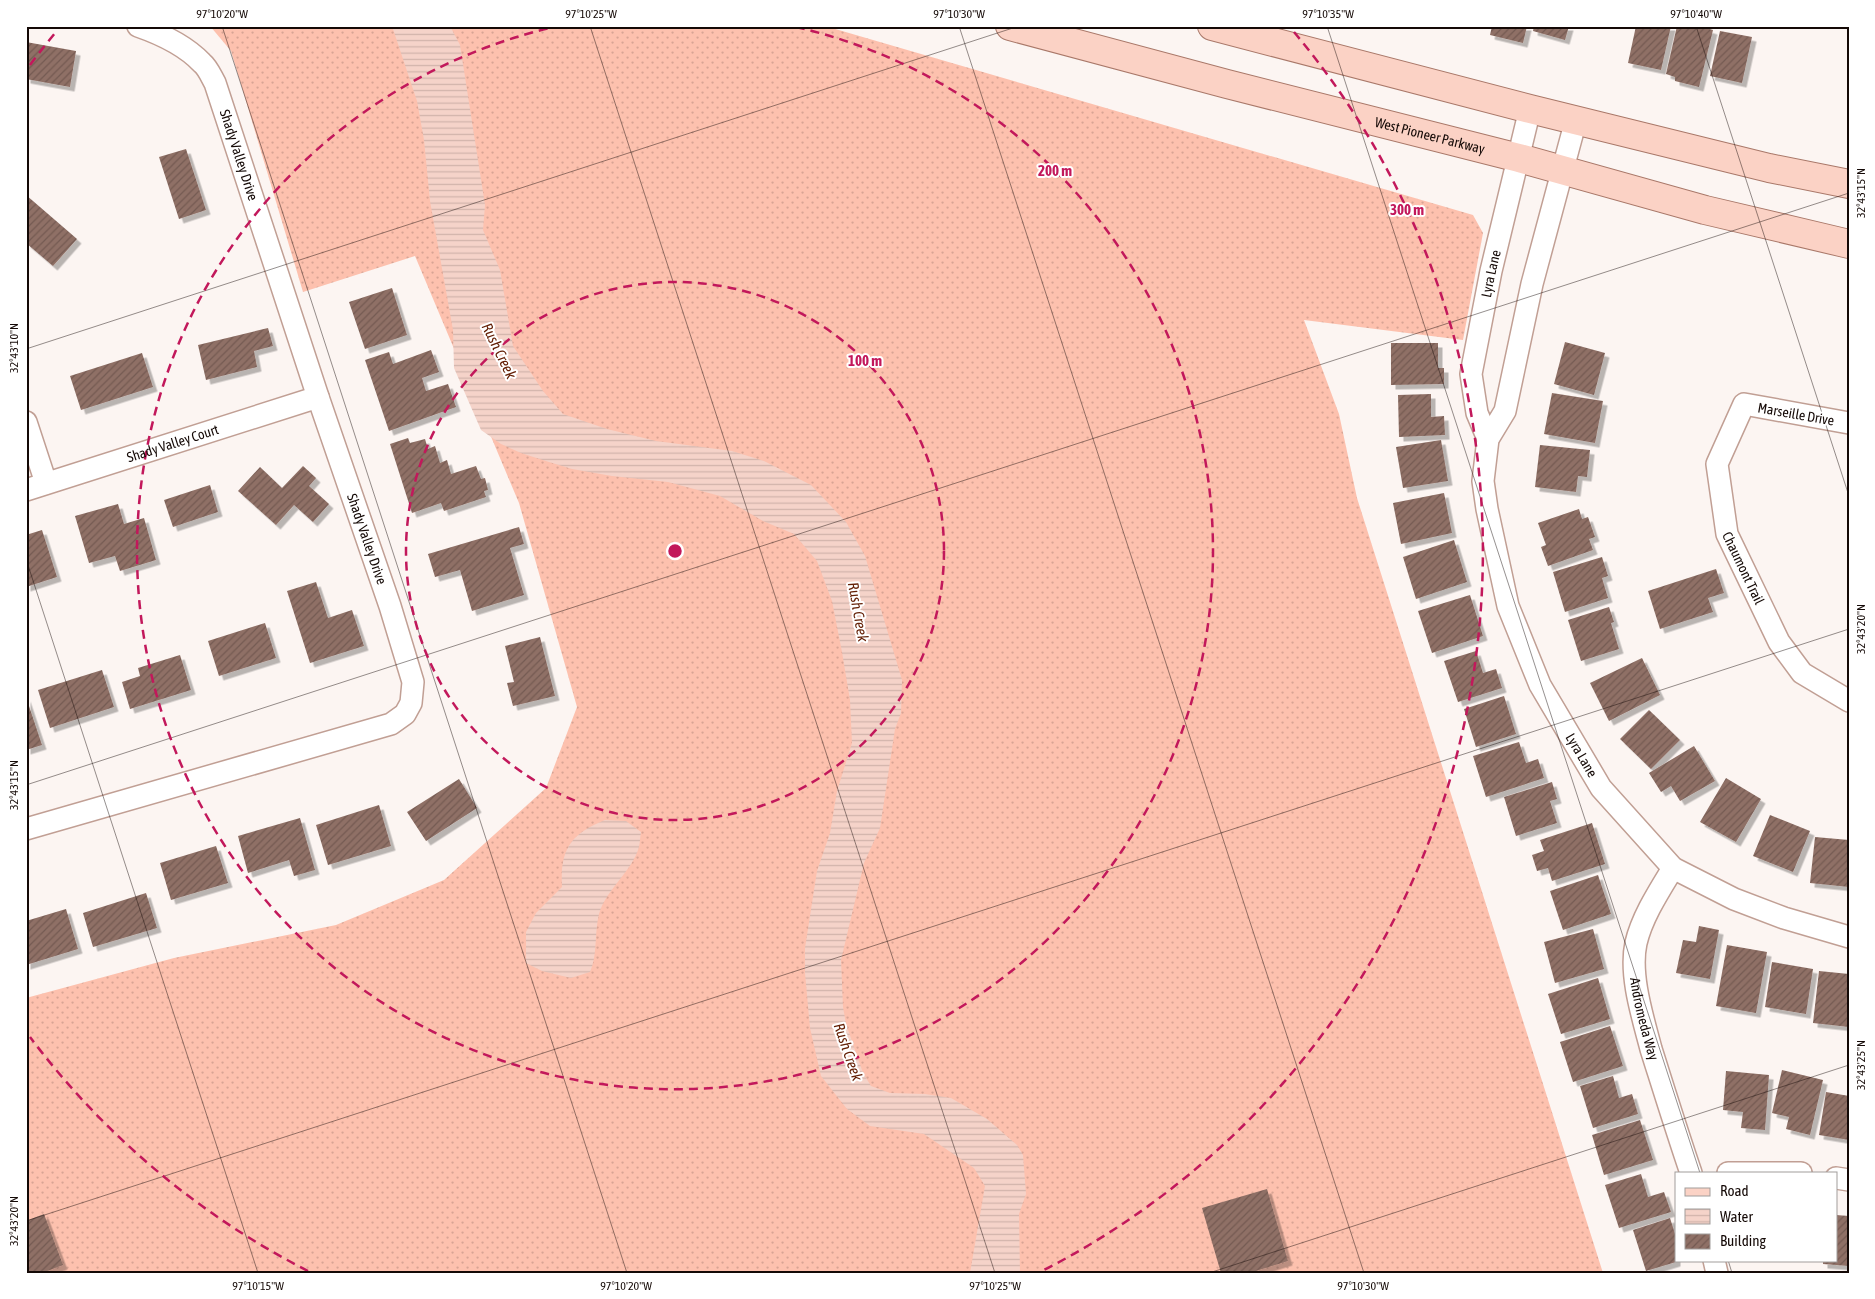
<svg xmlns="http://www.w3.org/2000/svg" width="1875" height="1299" viewBox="0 0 1875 1299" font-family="'Asap Condensed',sans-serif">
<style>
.grass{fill:url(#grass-dots)}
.water{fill:url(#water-rules)}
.building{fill:url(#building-hatch);filter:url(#shadow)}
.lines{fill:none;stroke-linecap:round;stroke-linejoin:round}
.minor-casing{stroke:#c19f94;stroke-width:24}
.major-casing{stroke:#a97869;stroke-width:30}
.minor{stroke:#fff;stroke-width:21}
.major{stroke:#fbd2c5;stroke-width:28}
.ticks{fill:none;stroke:#140906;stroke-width:1;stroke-opacity:0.45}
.ring{fill:none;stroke:#c2185b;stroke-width:2.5;stroke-dasharray:9 6}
.labels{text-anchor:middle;stroke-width:4;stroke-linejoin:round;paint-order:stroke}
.street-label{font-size:14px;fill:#140906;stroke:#fff}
.water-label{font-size:15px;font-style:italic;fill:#642006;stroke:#fff}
.centre{fill:#c2185b;stroke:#fff;stroke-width:2.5}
.ring-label{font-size:15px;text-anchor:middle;font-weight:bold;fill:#c2185b;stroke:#fff;stroke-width:4;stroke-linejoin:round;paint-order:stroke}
.neatline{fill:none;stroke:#140906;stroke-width:2}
.ticks-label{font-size:12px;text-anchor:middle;fill:#140906}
</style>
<defs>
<pattern id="grass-dots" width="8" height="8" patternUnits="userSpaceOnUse" patternTransform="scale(1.25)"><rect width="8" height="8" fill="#fdc1ae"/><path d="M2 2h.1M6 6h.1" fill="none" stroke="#d8a494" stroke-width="1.8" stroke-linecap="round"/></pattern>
<pattern id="water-rules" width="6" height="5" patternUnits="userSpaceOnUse" patternTransform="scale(1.25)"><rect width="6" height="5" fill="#f5d3c9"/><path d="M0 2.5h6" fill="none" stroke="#d1b4ab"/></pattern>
<pattern id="building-hatch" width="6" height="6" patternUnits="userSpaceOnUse" patternTransform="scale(1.25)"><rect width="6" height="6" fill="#8f7066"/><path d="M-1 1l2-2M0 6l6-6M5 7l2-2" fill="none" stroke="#745a52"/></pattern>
<filter id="shadow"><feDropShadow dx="4.5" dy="4.5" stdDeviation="0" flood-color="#0004"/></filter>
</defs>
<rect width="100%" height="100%" fill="#fcf5f2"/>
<path class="grass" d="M210 26H825L1473 215 1483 233 1463 340 1304 320 1339 414 1357 498 1603 1273H26V998L174 958 336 925 444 880 546 788 577 707 519 503 415 256 303 292 231 51Z"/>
<path class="water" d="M392 26H450L460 45 485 205 483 230 500 270 513 346 543 391 563 414 607 429 656 441 732 451 764 461 811 485 846 522 865 556 902 680 901 713 895 729 880 828 864 863 841 960 843 1007 846 1024 863 1073 871 1086 890 1093 925 1094 951 1098 987 1119 1017 1145 1023 1155 1026 1194 1019 1214 1020 1273H970L985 1186 974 1168 924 1134 870 1126 847 1109 821 1076 810 1028 805 973V948L817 871 830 833 837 791 852 743 850 700 842 652 832 601 817 561 794 534 763 521 720 496 668 482 612 476 572 469 549 462 521 453 501 444 481 430 454 368 453 330 430 201 424 140 417 101Z
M605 820 626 821 641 832C640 837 640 843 639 847 632 872 606 889 599 914 594 934 598 954 590 972L571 978 542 971 526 963V932L536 913 562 887C560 850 570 834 605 820Z"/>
<path class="building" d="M1492 26H1527L1523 43 1490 35Z
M1534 26H1569L1565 40 1533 31Z
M1636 26H1671L1661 70 1628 63Z
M1677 26H1699L1713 30 1699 87 1675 81V77L1666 74Z
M1720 31 1752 37 1742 83 1710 76Z
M26 42 76 51 70 87 26 79Z
M186 149 206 210 179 219 159 157Z
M26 195 77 239 53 266 26 243Z
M392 288 407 335 365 349 349 302Z
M268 328 273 346 254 351 257 367 206 380 198 345Z
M1565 342 1605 353 1594 395 1554 384Z
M1391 343H1438V368H1444V384L1391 385Z
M431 350 439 372 422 378 426 391 448 384 456 407 389 431 365 360 389 352 393 364Z
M142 353 153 387 81 410 70 376Z
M1552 393 1603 401 1595 443 1544 434Z
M1431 394V417L1444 416 1445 435 1399 437 1398 395Z
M408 438 410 443 425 439 428 449 435 446 440 463 447 460 451 474 476 466 481 479 485 478 488 490 484 491 486 497 444 511 441 503 412 513 390 444Z
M1441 440 1448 481 1403 488 1396 447Z
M1540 445 1590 450 1587 477 1578 476 1576 492 1535 487Z
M303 466 316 478 309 486 329 504 313 522 294 505 276 525 238 491 260 467 282 488Z
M210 485 218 512 173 527 164 500Z
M1444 493 1452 533 1401 544 1393 503Z
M118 504 124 524 144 518 156 560 120 571 115 556 89 563 75 516Z
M1579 509 1582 519 1588 517 1595 537 1589 539 1593 550 1548 566 1541 547 1546 545 1538 523Z
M519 527 524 544 510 548 524 595 472 611 460 570 435 577 428 554Z
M42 530 57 577 26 587V535Z
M1454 540 1467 582 1416 599 1403 557Z
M1602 557 1608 576 1602 578 1608 598 1565 612 1553 572Z
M1716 569 1724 593 1708 598 1713 612 1660 629 1648 591Z
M316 582 328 618 352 610 364 646 310 663 287 591Z
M1470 595 1483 636 1432 653 1418 611Z
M1609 607 1614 622 1611 623 1619 649 1581 661 1568 620Z
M265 623 276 658 219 676 208 641Z
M540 637 555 696 513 706 507 683 514 682 505 646Z
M1476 651 1483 673 1496 669 1502 688 1458 702 1444 661Z
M180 655 191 690 130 709 122 682 140 676 138 668Z
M1642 658 1660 695 1609 721 1590 683Z
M102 670 114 707 50 728 38 690Z
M1504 696 1516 734 1476 747 1464 709Z
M26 697 42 745 26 750Z
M1649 710 1680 740 1651 769 1620 739Z
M1519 742 1526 763 1538 759 1544 778 1486 797 1473 756Z
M1694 746 1715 781 1680 801 1671 786 1661 792 1649 773Z
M1726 778 1761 799 1736 842 1700 822Z
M459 779 477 808 426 841 407 812Z
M1552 782 1557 799 1550 801 1557 823 1516 836 1504 797Z
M379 805 391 846 328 865 316 825Z
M1770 815 1810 831 1793 872 1753 856Z
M300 818 315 870 294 876 289 860 248 873 238 836Z
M1592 823 1605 864 1552 881 1548 868 1537 871 1532 855 1544 851 1540 840Z
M1815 837 1849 840V887L1810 883Z
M216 846 228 883 171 900 160 863Z
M1598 875 1611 914 1563 930 1550 891Z
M146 893 157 928 93 947 83 913Z
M66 909 78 949 26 965V921Z
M1699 926 1719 930 1710 979 1676 973 1683 940 1696 942Z
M1593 929 1604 969 1555 983 1544 942Z
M1727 945 1767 952 1756 1013 1716 1006Z
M1772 962 1813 969 1806 1014 1765 1007Z
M1819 971 1849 974V1027L1813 1023Z
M1598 978 1610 1019 1561 1034 1548 994Z
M1610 1026 1623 1066 1573 1082 1560 1042Z
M1782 1070 1823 1080 1810 1135 1786 1129 1789 1117 1772 1113Z
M1726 1071 1769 1075 1765 1130 1741 1128 1743 1112 1723 1110Z
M1613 1076 1619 1098 1632 1094 1638 1114 1593 1128 1580 1086Z
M1826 1092 1849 1096V1140L1819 1135Z
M1640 1120 1653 1160 1604 1175 1592 1135Z
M1641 1174 1648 1197 1664 1192 1671 1212 1619 1228 1605 1185Z
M1267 1189 1288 1261 1249 1273H1221L1202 1208Z
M44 1214 63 1265 42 1273H26V1221Z
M1836 1215 1849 1216V1266L1823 1264V1260H1836Z
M1670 1218 1676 1237V1262L1646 1271 1633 1230Z"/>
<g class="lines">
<defs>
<g id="minor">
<path id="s1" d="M1576 120 1532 284 1505 411 1488 439 1483 481 1487 509 1508 606 1540 685 1601 788 1673 868 1734 899 1784 918 1849 937"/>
<path d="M26 422 46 483"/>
<path id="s2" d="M1849 423 1744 404 1717 464 1727 534 1779 642 1802 673 1849 701"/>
<path id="s3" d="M1488 439 1477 413 1471 374 1491 271 1530 109"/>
<path id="s4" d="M26 490 318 397"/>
<path d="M26 829 391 724 405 714 411 703 413 682 390 606 318 397 215 83C211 76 208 68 202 63 185 45 161 34 138 26"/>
<path id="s5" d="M1673 868C1659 891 1642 917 1636 943 1629 975 1643 1018 1651 1049 1664 1090 1677 1132 1691 1173"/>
<path d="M1728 1173H1801"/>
<path d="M1836 1178 1849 1180"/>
<path d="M1714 1260 1717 1273"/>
</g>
<g id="major">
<path id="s6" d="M1010 26 1227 84 1519 158 1705 210 1849 244"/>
<path d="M1212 26 1530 109 1769 168 1849 184"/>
</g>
</defs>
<use href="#minor" class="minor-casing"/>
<use href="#major" class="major-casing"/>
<use href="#minor" class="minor"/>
<use href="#major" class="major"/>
</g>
<path class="ticks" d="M222 26 627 1273M590 26 995 1273M959 26 1364 1273M1327 26 1700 1173M1696 26 1849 496M26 349 1019 26M26 559 258 1273M26 785 1849 193M26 1221 1849 629M1728 1260 1732 1273M1209 1273 1849 1065"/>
<g class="ring">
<circle cx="675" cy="551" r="269"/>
<path d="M796 27A538 538 0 1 1 554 27"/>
<path d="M308 1271A808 808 0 0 1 30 1037M30 65A808 808 0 0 1 56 32M1294 32A808 808 0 0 1 1042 1271"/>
</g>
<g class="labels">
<g class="street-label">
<text dy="5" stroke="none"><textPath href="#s6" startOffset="434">West Pioneer Parkway</textPath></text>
<text transform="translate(239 155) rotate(72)" y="5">Shady Valley Drive</text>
<text dy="5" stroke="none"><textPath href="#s3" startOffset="170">Lyra Lane</textPath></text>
<text transform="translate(1796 414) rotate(10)" y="5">Marseille Drive</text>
<text dy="5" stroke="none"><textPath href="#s4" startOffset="154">Shady Valley Court</textPath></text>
<text transform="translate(367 539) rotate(71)" y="5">Shady Valley Drive</text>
<text dy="5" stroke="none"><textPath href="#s2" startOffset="281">Chaumont Trail</textPath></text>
<text dy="5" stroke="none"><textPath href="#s1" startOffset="669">Lyra Lane</textPath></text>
<text dy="5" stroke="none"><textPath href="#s5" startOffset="161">Andromeda Way</textPath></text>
</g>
<g class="water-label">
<text transform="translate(499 351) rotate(64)" y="5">Rush Creek</text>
<text transform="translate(858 612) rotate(80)" y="5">Rush Creek</text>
<text transform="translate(848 1052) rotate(71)" y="5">Rush Creek</text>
</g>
</g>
<circle cx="675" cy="551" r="8" class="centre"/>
<g class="ring-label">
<text x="1055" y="176">200 m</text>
<text x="1407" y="215">300 m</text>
<text x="865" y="366">100 m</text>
</g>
<rect width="1875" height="1299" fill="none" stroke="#ffffff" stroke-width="55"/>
<rect x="1675" y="1172" width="162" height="90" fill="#ffffff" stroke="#a19d9b"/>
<rect x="1685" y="1188" width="25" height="8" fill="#fbd2c5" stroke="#a19d9b"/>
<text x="1720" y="1196" font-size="15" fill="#140906">Road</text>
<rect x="1685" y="1209" width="25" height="15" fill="url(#water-rules)" stroke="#a19d9b"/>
<text x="1720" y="1222" font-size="15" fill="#140906">Water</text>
<rect x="1685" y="1234" width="25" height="15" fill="url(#building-hatch)" stroke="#a19d9b"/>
<text x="1720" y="1246" font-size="15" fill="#140906">Building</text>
<rect x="28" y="28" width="1820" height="1244" class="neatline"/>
<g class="ticks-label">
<text x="222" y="18">97°10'20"W</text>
<text x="591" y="18">97°10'25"W</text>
<text x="959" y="18">97°10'30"W</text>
<text x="1328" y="18">97°10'35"W</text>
<text x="1696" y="18">97°10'40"W</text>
<text transform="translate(1861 193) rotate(-90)" y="4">32°43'15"N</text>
<text transform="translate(14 348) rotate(-90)" y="4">32°43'10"N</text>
<text transform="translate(1861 629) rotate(-90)" y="4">32°43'20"N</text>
<text transform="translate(14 785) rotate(-90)" y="4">32°43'15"N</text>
<text transform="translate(1861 1065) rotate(-90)" y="4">32°43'25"N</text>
<text transform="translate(14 1221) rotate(-90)" y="4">32°43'20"N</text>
<text x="258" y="1290">97°10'15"W</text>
<text x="626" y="1290">97°10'20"W</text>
<text x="995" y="1290">97°10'25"W</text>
<text x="1363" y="1290">97°10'30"W</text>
</g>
</svg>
